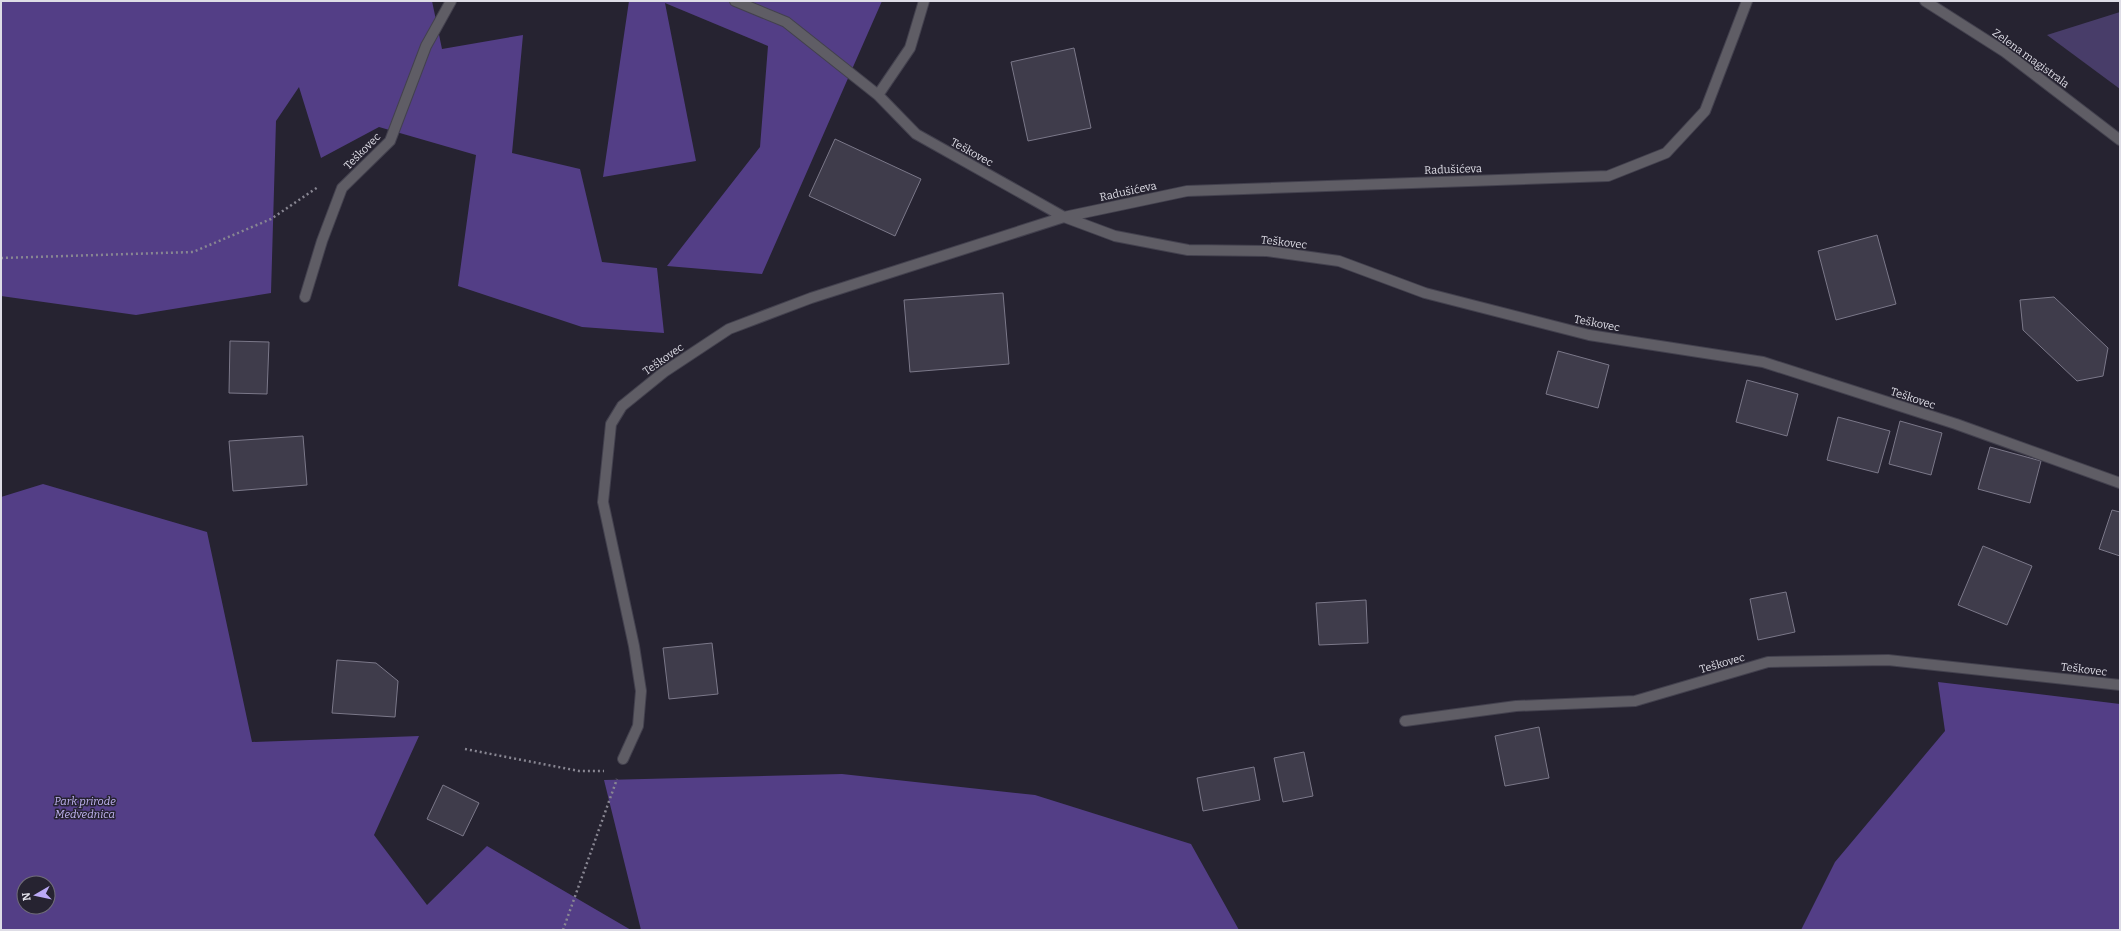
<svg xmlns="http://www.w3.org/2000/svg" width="2121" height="931" viewBox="0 0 2121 931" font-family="Bitter,serif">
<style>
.green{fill:#483d69}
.forest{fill:#533e86;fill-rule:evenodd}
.building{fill:#3f3c4b;stroke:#7b7889}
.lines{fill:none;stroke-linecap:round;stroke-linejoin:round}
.minor-casing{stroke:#43414e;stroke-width:12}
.path{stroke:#888692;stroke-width:2.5;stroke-dasharray:2 3;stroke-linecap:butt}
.minor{stroke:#5f5d65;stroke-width:10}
.labels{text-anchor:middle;stroke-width:3;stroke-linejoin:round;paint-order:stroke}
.street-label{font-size:11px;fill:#dedde6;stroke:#262331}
.park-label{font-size:11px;font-style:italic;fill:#c1b4f2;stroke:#262331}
</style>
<rect width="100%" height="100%" fill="#262331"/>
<path class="green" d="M2120 12V89L2047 35Z"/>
<path class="forest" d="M1 1H432L442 49 523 35 512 153 580 169 602 262 657 268 664 333 582 327 458 286 476 155 379 127 321 158 299 87 276 121 271 293 136 315 1 296Z
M629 1H882L762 274 667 266 760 147 768 46 665 3 696 161 603 177Z
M43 484 207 532 252 742 419 736 374 835 427 905 487 846 631 930H1V497ZM24 883H48V907H24Z
M1938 682 2120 704V930H1801L1835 862 1945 731Z
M842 774 1035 795 1191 844 1239 930H641L604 780Z"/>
<path class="building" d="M1074 48 1091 128 1028 141 1011 62Z
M835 139 921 179 895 236 809 196Z
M1877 235 1896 304 1836 320 1818 251Z
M1003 293 1009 364 910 372 904 300Z
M2054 297 2108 348 2103 376 2077 381 2023 330 2020 300Z
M230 341 269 342 267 394 229 393Z
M1558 351 1609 365 1598 408 1546 394Z
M1747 380 1798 394 1787 436 1736 422Z
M1838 417 1890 431 1878 473 1827 460Z
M1900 421 1942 433 1931 475 1889 464Z
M303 436 307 485 233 491 229 441Z
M1990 447 2041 461 2030 503 1978 489Z
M2112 510 2120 512V556L2099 549Z
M1983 546 2032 566 2007 625 1958 605Z
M1786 592 1795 632 1758 640 1750 599Z
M1366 600 1368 643 1319 645 1316 603Z
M712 643 718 694 669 699 663 648Z
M337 660 376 663 398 681 395 717 332 713Z
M1539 727 1549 778 1505 786 1495 736Z
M1304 752 1313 796 1283 802 1274 758Z
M1254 767 1260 800 1203 811 1197 778Z
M443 785 479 803 463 836 427 819Z"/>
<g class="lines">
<defs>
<path id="minor" d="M735 1 786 22 878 95 916 134 1064 217 1187 191 1608 176 1666 153 1705 111 1747 1
M1925 1 2005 52 2120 140
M878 95 910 48 924 1
M305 297 322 241 342 188 390 141 426 46 451 1
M1405 721 1516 706 1635 701 1768 662 1888 660 2120 685
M623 759 638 726 641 691 634 646 603 502 611 424 622 406 664 372 729 329 811 298 1064 217 1115 236 1188 250 1267 251 1339 261 1425 293 1589 335 1763 362 1956 424 2120 483"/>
</defs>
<use href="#minor" class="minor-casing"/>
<path class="path" d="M1 258 193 252 271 219 318 187
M465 749 579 771H604
M563 930 617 779"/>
<use href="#minor" class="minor"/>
</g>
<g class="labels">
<g class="street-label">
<text transform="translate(2031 58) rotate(36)" y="4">Zelena magistrala</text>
<text transform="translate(362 151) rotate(-45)" y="4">Teškovec</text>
<text transform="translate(972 152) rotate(29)" y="4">Teškovec</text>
<text transform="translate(1453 169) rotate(-2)" y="4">Radušićeva</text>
<text transform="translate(1128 191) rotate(-12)" y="4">Radušićeva</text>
<text transform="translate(1284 242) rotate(7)" y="4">Teškovec</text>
<text transform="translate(1597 323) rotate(11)" y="4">Teškovec</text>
<text transform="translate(663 359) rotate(-35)" y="4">Teškovec</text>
<text transform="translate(1913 398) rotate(18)" y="4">Teškovec</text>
<text transform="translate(1722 663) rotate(-16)" y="4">Teškovec</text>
<text transform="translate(2084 669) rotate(7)" y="4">Teškovec</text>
</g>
<g class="park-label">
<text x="85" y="805">Park prirode<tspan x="85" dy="13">Medvednica</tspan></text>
</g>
</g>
<rect width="2121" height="931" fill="none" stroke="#dedde6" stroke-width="4"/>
<g transform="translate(36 895) rotate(261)"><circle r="19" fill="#262331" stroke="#706d79"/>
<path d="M0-3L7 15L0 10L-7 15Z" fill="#bbaaf6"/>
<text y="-6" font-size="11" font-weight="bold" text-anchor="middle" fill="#dedde6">N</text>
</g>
</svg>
